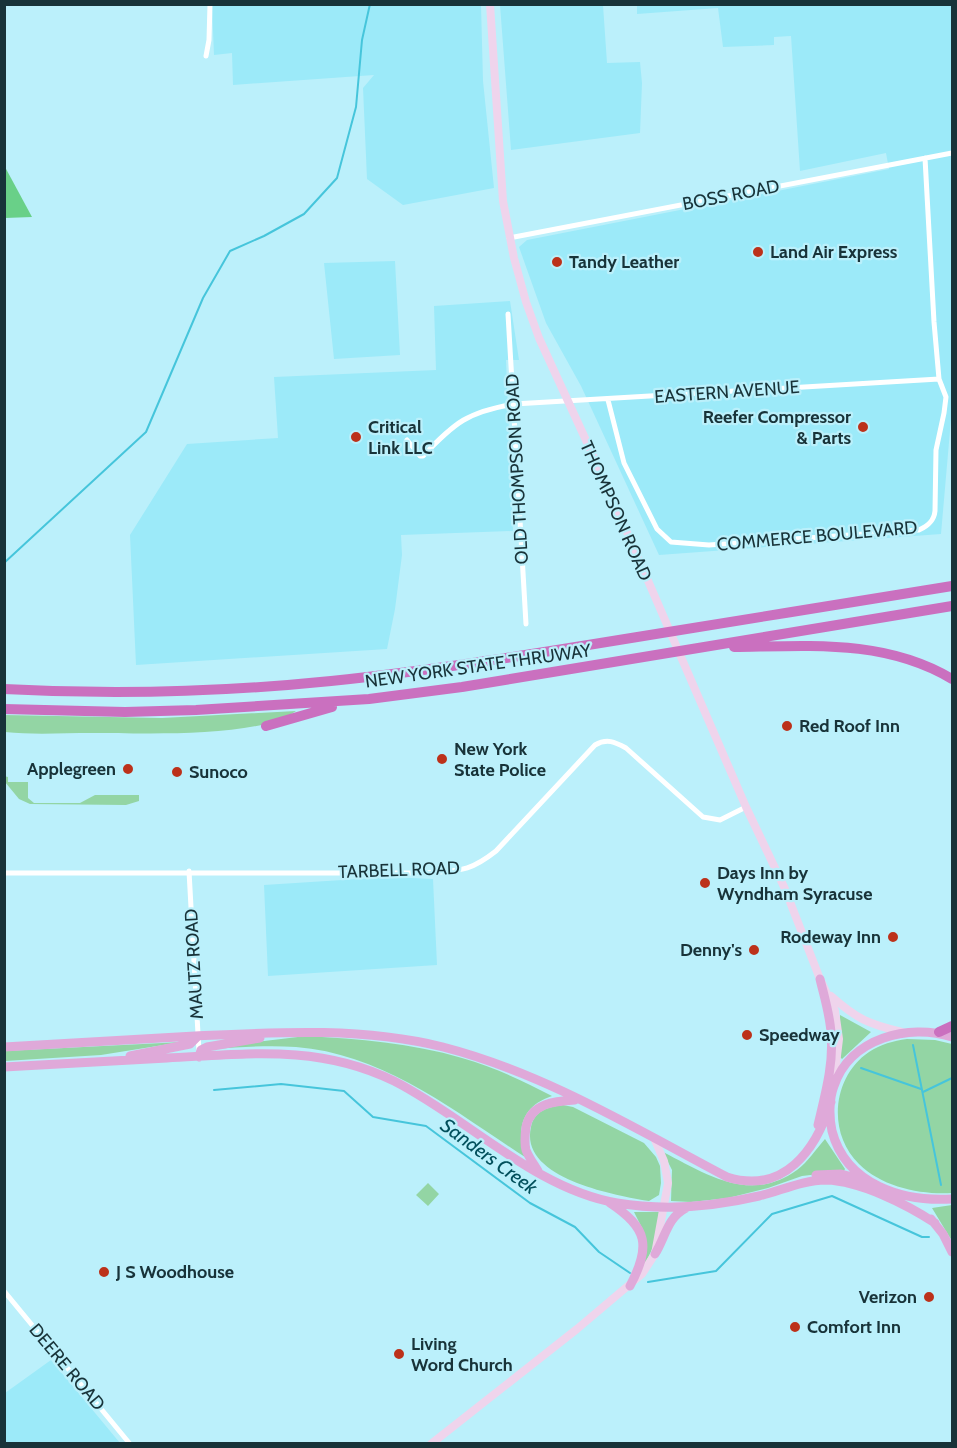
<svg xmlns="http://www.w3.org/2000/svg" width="957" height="1448" viewBox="0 0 957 1448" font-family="Cabin,sans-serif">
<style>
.built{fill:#9ceaf9}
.green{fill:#93d5a4}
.forest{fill:#69d088}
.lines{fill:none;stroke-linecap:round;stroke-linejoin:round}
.stream{stroke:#46c5db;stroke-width:2}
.street{stroke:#fff;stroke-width:5}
.secondary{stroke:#efd4ec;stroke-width:8}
.primary{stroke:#dfa9d9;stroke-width:9}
.highway{stroke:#ca70bf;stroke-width:10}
.poi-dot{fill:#bc311a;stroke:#bbf0fb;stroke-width:2}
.labels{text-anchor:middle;stroke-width:4.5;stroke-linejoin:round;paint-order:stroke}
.street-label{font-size:18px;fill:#183339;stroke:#bbf0fb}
.poi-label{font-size:18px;font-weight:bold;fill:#183339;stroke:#bbf0fb;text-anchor:start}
.water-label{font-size:20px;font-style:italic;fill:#02505c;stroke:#bbf0fb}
</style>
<rect width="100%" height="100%" fill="#bbf0fb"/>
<path class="built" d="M212 5H481L483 81 494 188 403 205 367 179 363 88 374 75 233 85 232 53 214 55Z
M500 5H603L607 63 640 62 642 83 640 133 511 150Z
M637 5H952V408L941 534 659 555 581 386 546 323 519 247 527 240 889 169 886 153 800 171 791 36 774 37V45L723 47 718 8 637 14Z
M395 261 400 355 334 359 324 263Z
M510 301 519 360H506L513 531 401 535 402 555 395 609 387 649 136 665 130 535 187 444 278 438 274 377 436 370 434 306Z
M389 877 433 879 437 965 268 976 264 885Z
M51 1360 120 1443H5V1393Z"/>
<path class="green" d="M296 711C259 739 140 733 92 733 63 733 33 735 5 732L4 715 162 718Z
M4 776 8 777V782H28V798L34 803H80L95 795H139V801L126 805 30 804 19 799 5 782Z
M840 1015 871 1032 842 1059 840 1057Z
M306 1036C359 1039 411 1043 462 1058 494 1067 523 1081 552 1096 522 1106 516 1128 525 1157 454 1111 384 1054 296 1047 269 1045 241 1047 214 1049V1047Z
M907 1039 935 1040 952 1044V1193C921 1195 882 1187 859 1164 827 1133 832 1077 869 1052 881 1044 893 1041 907 1039Z
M182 1042 101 1055 5 1061V1051Z
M563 1105 573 1107 644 1143 656 1157 660 1166 661 1183 659 1195 649 1201C614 1195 519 1178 531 1127 534 1111 548 1107 563 1105Z
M825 1139 845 1169 844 1171 802 1176 768 1188 728 1198 691 1202 671 1201 672 1170 663 1152C706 1174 750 1204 797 1170 808 1162 816 1149 825 1139Z
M428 1183 439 1194 428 1206 416 1195Z
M952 1205V1241L932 1208Z
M634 1212H659L655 1243 643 1268 642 1228Z"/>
<path class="forest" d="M4 167H5L32 217 5 218Z"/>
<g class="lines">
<path class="stream" d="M4 563 146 432 203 298 230 251 264 236 304 214 337 178 356 107 362 40 370 4
M913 1045 941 1185
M861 1068 921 1089
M214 1090 281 1084 344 1091 373 1117 426 1126 530 1203 575 1227 599 1252 630 1273
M923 1092 952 1078
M648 1282 716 1271 772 1214 832 1196 922 1237H929"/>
<path class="street" d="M206 56 209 40 210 4
M509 238 952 153
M508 314 526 624
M608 400 624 463 657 529 671 542 709 545 919 530C928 526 934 521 935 511L936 450 944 413 946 397 939 379 934 322 925 158
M407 440 420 456H423C455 422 468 412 514 404L939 379
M189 871 199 1052
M4 873H425C459 870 468 873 496 851L595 745C607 738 615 742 626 748L703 817 720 820 746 807
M4 1291 130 1444"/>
<path class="secondary" d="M490 4 503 201 514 258 526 302 539 338 607 486 746 807 785 889 820 979 835 1011 839 1039 834 1081
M831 996C857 1019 868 1024 902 1032
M431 1444 577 1329 642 1274 655 1254 668 1183 664 1161 654 1138"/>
<path class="primary" d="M952 1037C909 1023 850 1038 834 1086 829 1099 829 1117 832 1131 846 1185 903 1202 952 1199
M4 1047C68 1043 131 1040 195 1036 278 1032 361 1027 443 1047 544 1073 636 1129 727 1177 784 1195 816 1150 831 1102
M130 1056 190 1044 198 1036
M199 1057 201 1050 207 1047 260 1038
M4 1067C59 1064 113 1061 167 1058 247 1054 319 1044 394 1081 467 1118 535 1189 617 1203 665 1211 712 1207 759 1196 780 1191 803 1180 826 1180 860 1181 906 1204 935 1223
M818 1125C825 1095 834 1064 831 1033 830 1015 824 996 820 979
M538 1171C534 1164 529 1158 526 1150 524 1143 525 1135 526 1127 531 1103 555 1101 575 1100
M816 1175 841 1174 864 1180
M610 1203C648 1228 651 1246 630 1286
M931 1219 943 1234 952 1252
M655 1254C666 1236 667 1218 686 1208"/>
<path class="highway" d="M734 647C810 646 885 639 952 679
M4 689C113 695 223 692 331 681 429 671 527 655 625 639 734 621 843 604 952 586
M4 709 125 712 196 710 369 699 462 687 952 606
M266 726 332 707
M939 1032 952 1026"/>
</g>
<g class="poi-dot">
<circle cx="758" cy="252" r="6"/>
<circle cx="557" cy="262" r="6"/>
<circle cx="863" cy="427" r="6"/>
<circle cx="356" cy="437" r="6"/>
<circle cx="787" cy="726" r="6"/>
<circle cx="442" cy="759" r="6"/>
<circle cx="128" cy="769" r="6"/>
<circle cx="177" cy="772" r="6"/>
<circle cx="705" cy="883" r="6"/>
<circle cx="893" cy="937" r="6"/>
<circle cx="754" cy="950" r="6"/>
<circle cx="747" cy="1035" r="6"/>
<circle cx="104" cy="1272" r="6"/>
<circle cx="929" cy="1297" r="6"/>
<circle cx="795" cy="1327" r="6"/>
<circle cx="399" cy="1354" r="6"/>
</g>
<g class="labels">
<g class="street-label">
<text transform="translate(731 195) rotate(-11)" y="6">BOSS ROAD</text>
<text transform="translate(727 392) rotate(-4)" y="6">EASTERN AVENUE</text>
<text transform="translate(517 469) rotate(-93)" y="6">OLD THOMPSON ROAD</text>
<text transform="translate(616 511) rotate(66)" y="6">THOMPSON ROAD</text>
<text transform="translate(817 536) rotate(-5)" y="6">COMMERCE BOULEVARD</text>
<text transform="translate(478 666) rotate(-8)" y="6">NEW YORK STATE THRUWAY</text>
<text transform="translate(399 870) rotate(-2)" y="6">TARBELL ROAD</text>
<text transform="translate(194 964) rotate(-93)" y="6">MAUTZ ROAD</text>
<text transform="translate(67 1367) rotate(50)" y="6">DEERE ROAD</text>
</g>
<g class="poi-label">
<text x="770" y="258">Land Air Express</text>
<text x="569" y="268">Tandy Leather</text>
<text x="851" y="423" text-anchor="end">Reefer Compressor<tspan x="851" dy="21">&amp; Parts</tspan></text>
<text x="368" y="433">Critical<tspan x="368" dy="21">Link LLC</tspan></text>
<text x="799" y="732">Red Roof Inn</text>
<text x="454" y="755">New York<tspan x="454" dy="21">State Police</tspan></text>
<text x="116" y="775" text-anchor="end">Applegreen</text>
<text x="189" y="778">Sunoco</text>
<text x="717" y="879">Days Inn by<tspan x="717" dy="21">Wyndham Syracuse</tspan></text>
<text x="881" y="943" text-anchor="end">Rodeway Inn</text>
<text x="742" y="956" text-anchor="end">Denny's</text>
<text x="759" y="1041">Speedway</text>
<text x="116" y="1278">J S Woodhouse</text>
<text x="917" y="1303" text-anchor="end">Verizon</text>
<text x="807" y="1333">Comfort Inn</text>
<text x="411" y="1350">Living<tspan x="411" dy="21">Word Church</tspan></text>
</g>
<g class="water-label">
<text transform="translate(489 1156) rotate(36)" y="7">Sanders Creek</text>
</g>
</g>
<rect width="957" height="1448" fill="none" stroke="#183339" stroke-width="12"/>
</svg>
